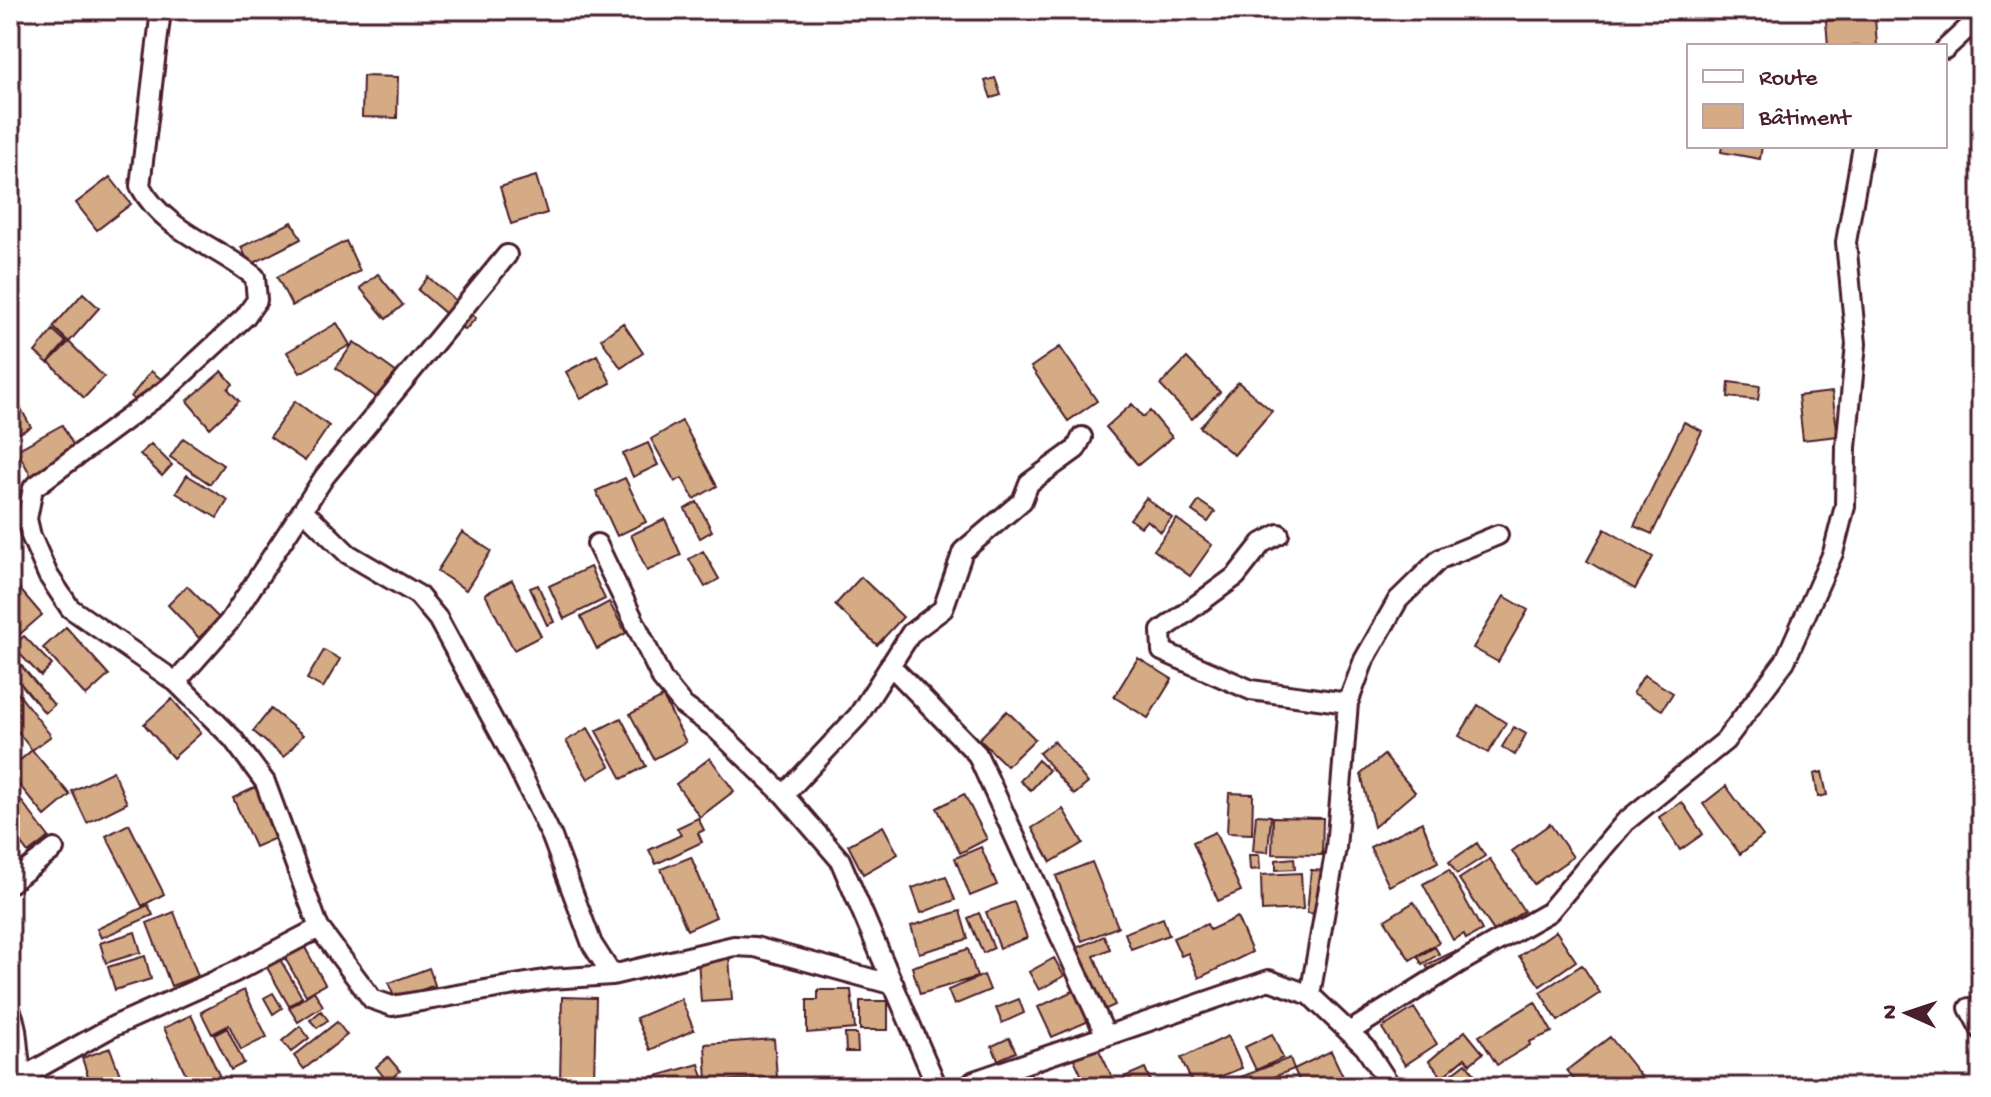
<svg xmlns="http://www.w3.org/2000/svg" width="1991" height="1097" viewBox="0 0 1991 1097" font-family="'Gochi Hand',sans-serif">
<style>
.building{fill:#d4ab85;stroke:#4a1f2b;stroke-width:2}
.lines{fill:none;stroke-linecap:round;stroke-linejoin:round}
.minor-casing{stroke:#4a1f2b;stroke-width:24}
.minor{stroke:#fff;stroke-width:18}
</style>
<rect width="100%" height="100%" fill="#fff"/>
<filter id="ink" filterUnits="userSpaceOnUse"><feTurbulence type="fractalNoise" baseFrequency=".0125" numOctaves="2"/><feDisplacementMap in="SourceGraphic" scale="16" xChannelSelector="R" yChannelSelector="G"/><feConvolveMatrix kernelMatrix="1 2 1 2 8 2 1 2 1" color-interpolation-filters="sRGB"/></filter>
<g filter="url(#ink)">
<path class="building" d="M1875 17 1877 46H1828L1826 21Z
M363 76 398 77 397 118 362 117Z
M995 78 1001 95 991 98 985 81Z
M1722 146H1762L1760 159 1721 152Z
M536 176 547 213 511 224 500 187Z
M110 177 131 204 97 230 76 203Z
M292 222 301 239 250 265 241 247Z
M346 241 360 271 292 306 277 277Z
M378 274 403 305 386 319 360 288Z
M428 277 476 318 465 330 418 290Z
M83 293 99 308 69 342 53 327Z
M337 323 350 345 300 373 287 352Z
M623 323 643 353 621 368 601 339Z
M53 330 66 342 48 363 35 352Z
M69 342 104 377 84 398 49 362Z
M354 342 397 373 379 399 336 368Z
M1060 347 1097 401 1068 421 1031 367Z
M597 355 611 383 581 399 566 372Z
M1187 358 1220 392 1192 419 1160 385Z
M151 371 170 386 150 412 131 397Z
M222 371 233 384 228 389 239 401 210 428 187 401Z
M1238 382 1272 411 1234 455 1200 427Z
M1729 382 1760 386 1758 400 1728 397Z
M1832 392 1838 436 1803 440 1798 396Z
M14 396 31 427 10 438V398Z
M295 401 329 426 305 461 270 437Z
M1132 404 1143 417 1150 411 1172 437 1138 465 1106 427Z
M682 421 717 486 694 499 682 478 675 482 651 439Z
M1684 422 1702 431 1652 534 1634 526Z
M62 425 76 450 31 476 17 450Z
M183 438 223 465 210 484 170 457Z
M648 443 658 465 633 477 623 454Z
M151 444 172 465 162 476 140 454Z
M187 475 228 500 217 518 176 493Z
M625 478 646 522 617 536 596 491Z
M1146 498 1172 518 1161 532 1147 520 1141 527 1130 519Z
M1199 501 1215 512 1208 522 1192 511Z
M697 502 712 531 700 538 685 509Z
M665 519 681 555 647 571 631 535Z
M1177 519 1212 545 1190 576 1154 550Z
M1605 529 1653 557 1635 589 1587 561Z
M462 532 491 551 466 590 437 571Z
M703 551 719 579 705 587 689 559Z
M590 567 605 599 564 619 549 586Z
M861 577 903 617 877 645 835 605Z
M12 580 42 615 20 634 10 622Z
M512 580 541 636 514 650 485 594Z
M538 585 554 622 547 625 530 588Z
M187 586 219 618 199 638 168 605Z
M1504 596 1528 610 1498 662 1473 648Z
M609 602 626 633 597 649 581 617Z
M66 627 109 675 86 696 43 648Z
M24 636 52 665 41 676 12 646Z
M324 650 340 659 323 688 307 679Z
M1138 658 1172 679 1148 718 1114 697Z
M20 664 54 705 45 713 11 672Z
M1644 675 1673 693 1662 710 1633 693Z
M10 683 51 736 32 750 10 722Z
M663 697 686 742 654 759 630 714Z
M172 699 201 733 173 758 144 724Z
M1478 705 1506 723 1488 753 1459 736Z
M271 709 303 735 284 757 253 731Z
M1007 711 1035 739 1007 766 979 739Z
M621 718 646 766 622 779 596 731Z
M1514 727 1526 734 1515 755 1502 747Z
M588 728 610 766 588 779 566 741Z
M1054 741 1088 783 1074 795 1039 753Z
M32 750 70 795 45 816 10 774V769Z
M1384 755 1415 792 1374 827 1361 774Z
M710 758 734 791 700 817 676 784Z
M1038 760 1049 770 1031 790 1020 781Z
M113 771 127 803 87 823 72 791Z
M1822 772 1827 795 1818 797 1814 774Z
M10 786 49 837 28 853 10 829Z
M1726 786 1763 836 1740 854 1703 804Z
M256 787 278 837 255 847 233 798Z
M1229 793 1253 794 1252 834 1227 833Z
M964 794 987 839 960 853 937 808Z
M1682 802 1703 834 1680 850 1659 817Z
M1063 809 1083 843 1051 862 1032 828Z
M1256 815 1271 816 1268 852 1253 851Z
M1273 817 1323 818 1322 855 1272 854Z
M698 818 704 830 698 833 702 842 656 864 649 850 681 835 677 828Z
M1422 822 1438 862 1389 886 1370 847Z
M129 824 164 894 142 906 106 836Z
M1550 824 1573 857 1534 884 1512 851Z
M883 826 898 854 863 874 848 845Z
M1215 832 1241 891 1218 901 1193 842Z
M1477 843 1485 856 1457 874 1449 862Z
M981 847 997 885 970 896 955 858Z
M1249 855H1259L1260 869 1250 870Z
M691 857 716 917 687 930 661 869Z
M1294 858 1295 869 1276 870V860Z
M1490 859 1524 911 1494 931 1459 879Z
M1092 862 1118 927 1082 941 1056 876Z
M1311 870 1327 871 1322 914 1307 913Z
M1449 870 1482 930 1466 939 1464 934 1453 940 1423 884Z
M1301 873 1303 909 1262 911 1261 875Z
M946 876 955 900 921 913 912 888Z
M1014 902 1027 938 1000 948 986 912Z
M1414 902 1439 942 1410 960 1385 920Z
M148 905 153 915 101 938 97 929Z
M960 911 968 939 919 953 911 926Z
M174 912 198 976 171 986 147 923Z
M979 913 994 948 983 953 968 918Z
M1237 917 1252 952 1199 978 1188 953 1181 956 1173 938 1207 924 1210 930Z
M1163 918 1169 935 1131 949 1125 933Z
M1556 931 1576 961 1540 986 1519 956Z
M135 932 141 952 106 963 100 943Z
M1104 936 1110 949 1094 956 1115 1005 1102 1011 1075 949Z
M302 942 325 984 306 995 282 953Z
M1435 947 1439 954 1422 964 1418 957Z
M968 949 977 977 920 994 912 967Z
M1455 951 1458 958 1429 971 1426 965Z
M145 956 151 979 115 990 108 967Z
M278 956 302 997 289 1006 265 964Z
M729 956 732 1000 701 1002 698 959Z
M1054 958 1064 976 1039 990 1029 972Z
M1582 965 1600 993 1558 1021 1540 992Z
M429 968 435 985 395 1000 389 983Z
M984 975 990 990 954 1005 948 990Z
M244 990 267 1037 241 1050 229 1025 212 1034 201 1012Z
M818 990H851L855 1029 807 1033V1000H818Z
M1075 990 1089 1021 1052 1037 1038 1007Z
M314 991 323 1006 298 1022 289 1008Z
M273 993 282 1008 273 1014 264 998Z
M562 997 596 998 594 1080H560Z
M681 999 694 1030 650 1050 636 1018Z
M1019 999 1024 1013 1002 1023 996 1008Z
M860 1001H888V1030H860Z
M1535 1002 1552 1032 1529 1042 1530 1045 1497 1065 1479 1036Z
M1414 1008 1437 1044 1405 1065 1382 1028Z
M321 1011 328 1020 317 1028 310 1020Z
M191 1015 220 1077 198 1087H192L164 1028Z
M337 1022 347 1035 304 1069 294 1056Z
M300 1026 309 1038 291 1052 282 1041Z
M227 1028 244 1063 231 1070 214 1035Z
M1465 1031 1483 1053 1470 1064 1465 1058 1442 1077 1429 1061Z
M845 1034H857L858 1052H846Z
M1272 1034 1283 1058 1256 1070 1245 1047Z
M1228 1036 1242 1068 1194 1087 1181 1058Z
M1610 1037 1641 1076 1627 1087H1580L1567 1070Z
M1009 1038 1016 1052 998 1060 992 1046Z
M774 1039 777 1077 707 1082 705 1044Z
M1097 1046 1117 1087H1087L1073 1057Z
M110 1048 120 1075 91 1085 82 1058Z
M1331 1051 1347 1085 1302 1087 1294 1069Z
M388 1057 400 1071 381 1087H370L383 1076 376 1067Z
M1290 1058 1294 1069 1248 1087H1215Z
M1466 1063 1484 1086 1435 1087Z
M699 1064 706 1087H656L653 1077Z
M1145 1068 1153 1087H1128L1124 1077Z"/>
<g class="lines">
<defs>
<path id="minor" d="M161 10 140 186C165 232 216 245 255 277L257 300 245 317 167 389 33 488 27 519 31 536 48 575 70 608 176 682 233 739 265 782 319 928 372 999 392 1006 550 979 612 975 734 946 755 947 894 985
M1945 49 1971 25 1981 22
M303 510 348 554 418 595 438 619 514 759 552 837 592 944 612 975
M1279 534 1262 543 1236 576 1161 631 1162 651 1251 690 1348 703
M597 544 662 679 684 706 715 728 784 795 840 860 937 1087
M890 665 977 754 1106 1036
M176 682 229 622 325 476 507 255
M784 795 858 716 911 633 943 609 963 551 1022 501 1029 483 1076 449 1082 437
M10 883 54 849
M1310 995 1336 848 1348 703 1364 660 1398 600 1440 559 1498 535
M1969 1008 1981 1030
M10 1010C21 1031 14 1060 27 1087
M1349 1032 1459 963 1549 912 1625 822 1725 741 1785 661 1833 553 1845 506 1846 447 1856 344 1846 242 1863 146
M22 1077 114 1026 233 973 319 928
M968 1087 974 1081 1269 980 1310 995 1365 1047 1391 1087"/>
</defs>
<use href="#minor" class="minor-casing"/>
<use href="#minor" class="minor"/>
</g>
</g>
<rect width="1991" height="1097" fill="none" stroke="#fff" stroke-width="40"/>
<rect x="20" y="20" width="1951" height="1057" fill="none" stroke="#4a1f2b" stroke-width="3" filter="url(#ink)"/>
<rect x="1687" y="44" width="260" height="104" fill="#ffffff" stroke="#b7a5aa" stroke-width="2"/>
<rect x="1703" y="70" width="40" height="12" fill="#ffffff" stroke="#b7a5aa" stroke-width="2"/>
<text x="1759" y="84" font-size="24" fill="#4a1f2b">Route</text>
<rect x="1703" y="104" width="40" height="24" fill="#d4ab85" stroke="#b7a5aa" stroke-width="2"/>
<text x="1759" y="124" font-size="24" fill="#4a1f2b">Bâtiment</text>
<g transform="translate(1907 1013) rotate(273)" stroke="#ffffff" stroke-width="6" paint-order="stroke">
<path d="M0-6L14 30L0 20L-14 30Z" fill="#4a1f2b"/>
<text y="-12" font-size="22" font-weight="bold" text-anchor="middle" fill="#4a1f2b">N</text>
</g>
</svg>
